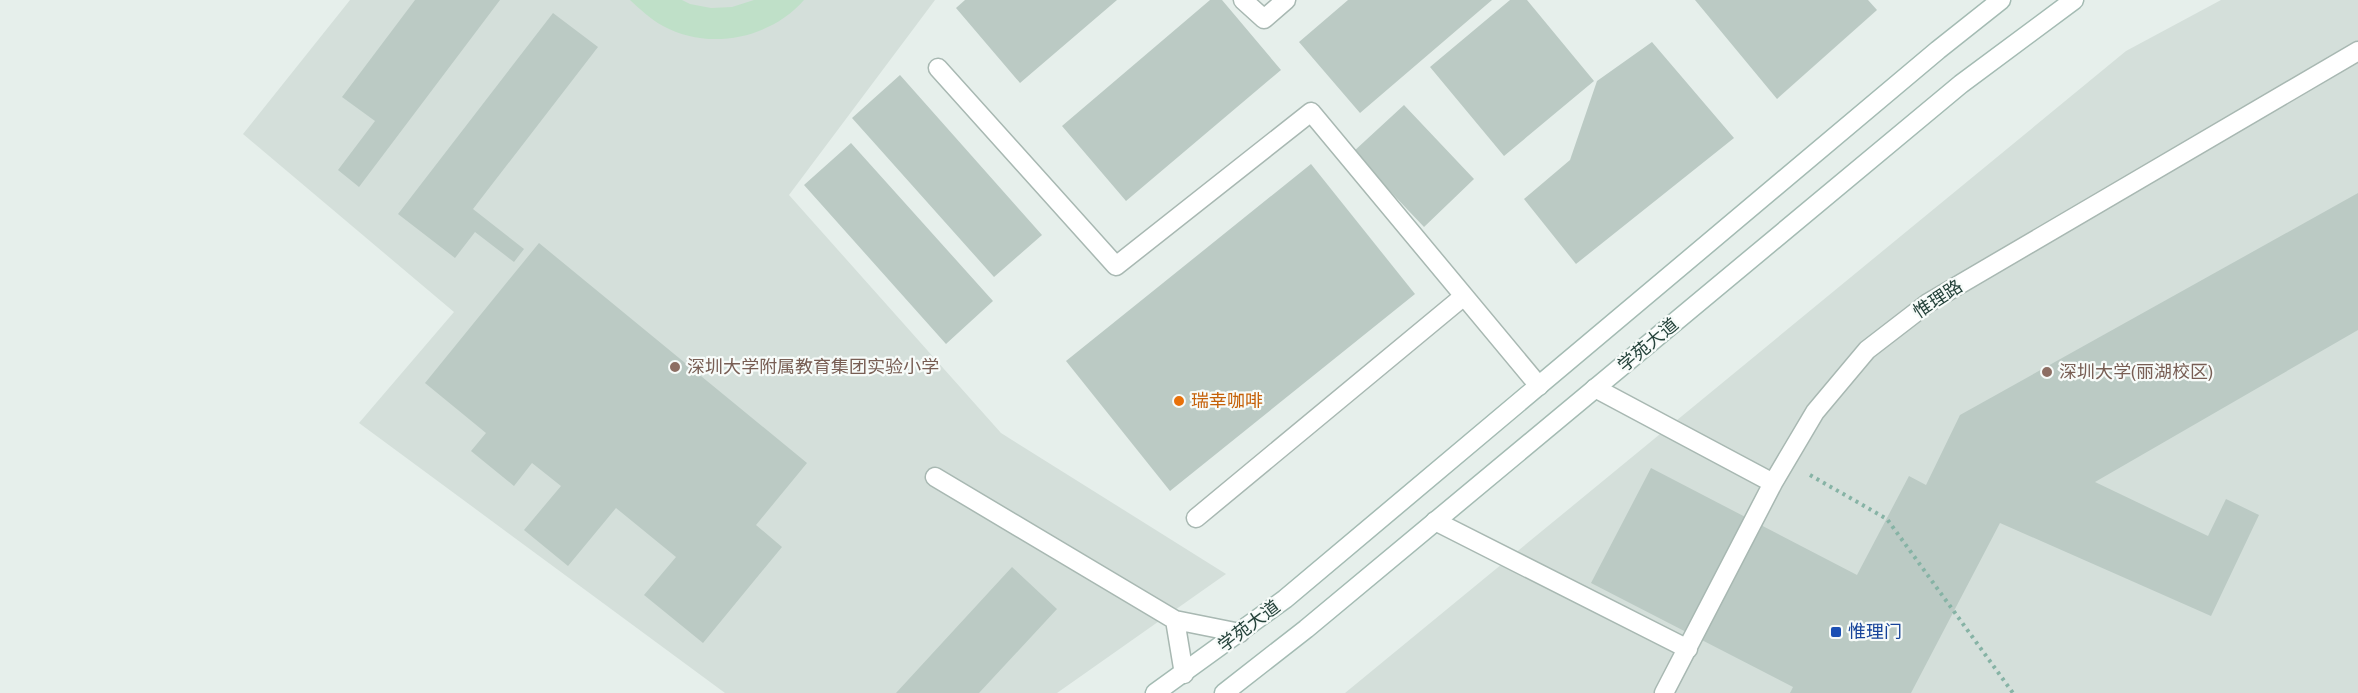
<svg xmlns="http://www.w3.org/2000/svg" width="2358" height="693" viewBox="0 0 2358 693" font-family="'Archivo Narrow','Noto Sans SC',sans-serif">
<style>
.built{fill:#d4dfda}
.green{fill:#bfe0c8}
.building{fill:#bbcac4}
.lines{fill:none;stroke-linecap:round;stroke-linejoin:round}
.service-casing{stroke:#a8b8b2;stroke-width:21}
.minor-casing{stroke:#a8b8b2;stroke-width:21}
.secondary-casing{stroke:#a4bbb3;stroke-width:21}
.path{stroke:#86b3a5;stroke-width:4;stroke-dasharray:3 4.5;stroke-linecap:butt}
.service{stroke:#fff;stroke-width:18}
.minor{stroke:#fff;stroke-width:18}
.secondary{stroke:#fff;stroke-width:18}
.education-dot{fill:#8d6e63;stroke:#f7fbf9;stroke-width:2}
.food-dot{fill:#e8710a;stroke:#f7fbf9;stroke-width:2}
.transit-dot{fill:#1a4fb4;stroke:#f7fbf9;stroke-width:2}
.labels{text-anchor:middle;stroke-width:4.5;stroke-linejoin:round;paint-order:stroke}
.street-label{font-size:18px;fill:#24423a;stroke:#f7fbf9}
.education-label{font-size:18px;fill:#785e54;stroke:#f7fbf9;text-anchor:start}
.food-label{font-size:18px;fill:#c56008;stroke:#f7fbf9;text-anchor:start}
.transit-label{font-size:18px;fill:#164399;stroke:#f7fbf9;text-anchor:start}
</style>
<rect width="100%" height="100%" fill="#e6efeb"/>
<path class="built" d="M350 0H935L789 195 1001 433 1226 574 1057 693H725L359 423 454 312 243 134Z
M2221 0H2358V693H1345L2126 51Z"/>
<path class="green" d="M630 0H682L690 4 711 8 732 7 754 0H804C770 39 708 51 663 26 650 19 640 9 630 0Z"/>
<path class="building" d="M415 0H500L359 187 338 170 375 121 342 97Z
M965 0H1117L1020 83 956 8Z
M1210 0H1222L1281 70 1126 201 1062 126Z
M1348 0H1492L1360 113 1299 42Z
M1510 0H1527L1594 81 1504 156 1430 67Z
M1695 0H1868L1877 10 1777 99Z
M553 13 598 47 473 209 524 249 514 262 475 232 455 258 398 214Z
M1652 42 1734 138 1576 264 1524 199 1570 160 1597 81Z
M900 75 1042 235 994 277 852 118Z
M1404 105 1474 179 1424 227 1353 152Z
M851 143 993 301 946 344 804 185Z
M1311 164 1415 294 1170 491 1066 361Z
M2358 193V330L2095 482 2208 536 2226 499 2259 515 2211 616 2000 523 1911 693H1790L1793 687 1591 583 1651 468 1857 575 1909 476 1926 485 1960 415Z
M539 243 807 463 756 525 782 547 703 643 644 595 676 557 616 508 568 566 524 530 561 486 532 463 514 486 471 451 486 433 425 383Z
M1012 567 1057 609 979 693H896Z"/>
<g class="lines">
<defs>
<path id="service" d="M1243 0 1264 19 1286 0
M938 68 1116 266 1311 112 1539 386
M935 477 1175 620 1240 633
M1196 518 1464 296
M1175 620 1184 674"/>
<path id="minor" d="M1595 388 1773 483
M1435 521 1688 649
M1664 693 1773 483 1815 412 1867 350 1928 303 2358 51"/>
<path id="secondary" d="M1155 693 1285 599 1938 50 2001 0
M1224 693 1306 629 1961 84 2074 0"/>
</defs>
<use href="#service" class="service-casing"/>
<use href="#minor" class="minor-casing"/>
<use href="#secondary" class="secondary-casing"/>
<path class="path" d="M1810 475 1887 519 2013 693"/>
<use href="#service" class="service"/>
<use href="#minor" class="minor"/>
<use href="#secondary" class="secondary"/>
</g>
<g class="education-dot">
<circle cx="675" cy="367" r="6"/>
<circle cx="2047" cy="372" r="6"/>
</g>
<circle class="food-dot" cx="1179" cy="401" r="6"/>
<rect class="transit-dot" x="1830" y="626" width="12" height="12" rx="3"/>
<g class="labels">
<g class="street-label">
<text transform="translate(1938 299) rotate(-33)" y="6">惟理路</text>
<text transform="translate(1648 345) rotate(-40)" y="6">学苑大道</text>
<text transform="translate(1249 626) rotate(-37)" y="6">学苑大道</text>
</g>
<g class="education-label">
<text x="687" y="373">深圳大学附属教育集团实验小学</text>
<text x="2059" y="378">深圳大学(丽湖校区)</text>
</g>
<g class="food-label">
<text x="1191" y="407">瑞幸咖啡</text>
</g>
<g class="transit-label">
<text x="1848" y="638">惟理门</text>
</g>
</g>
</svg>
